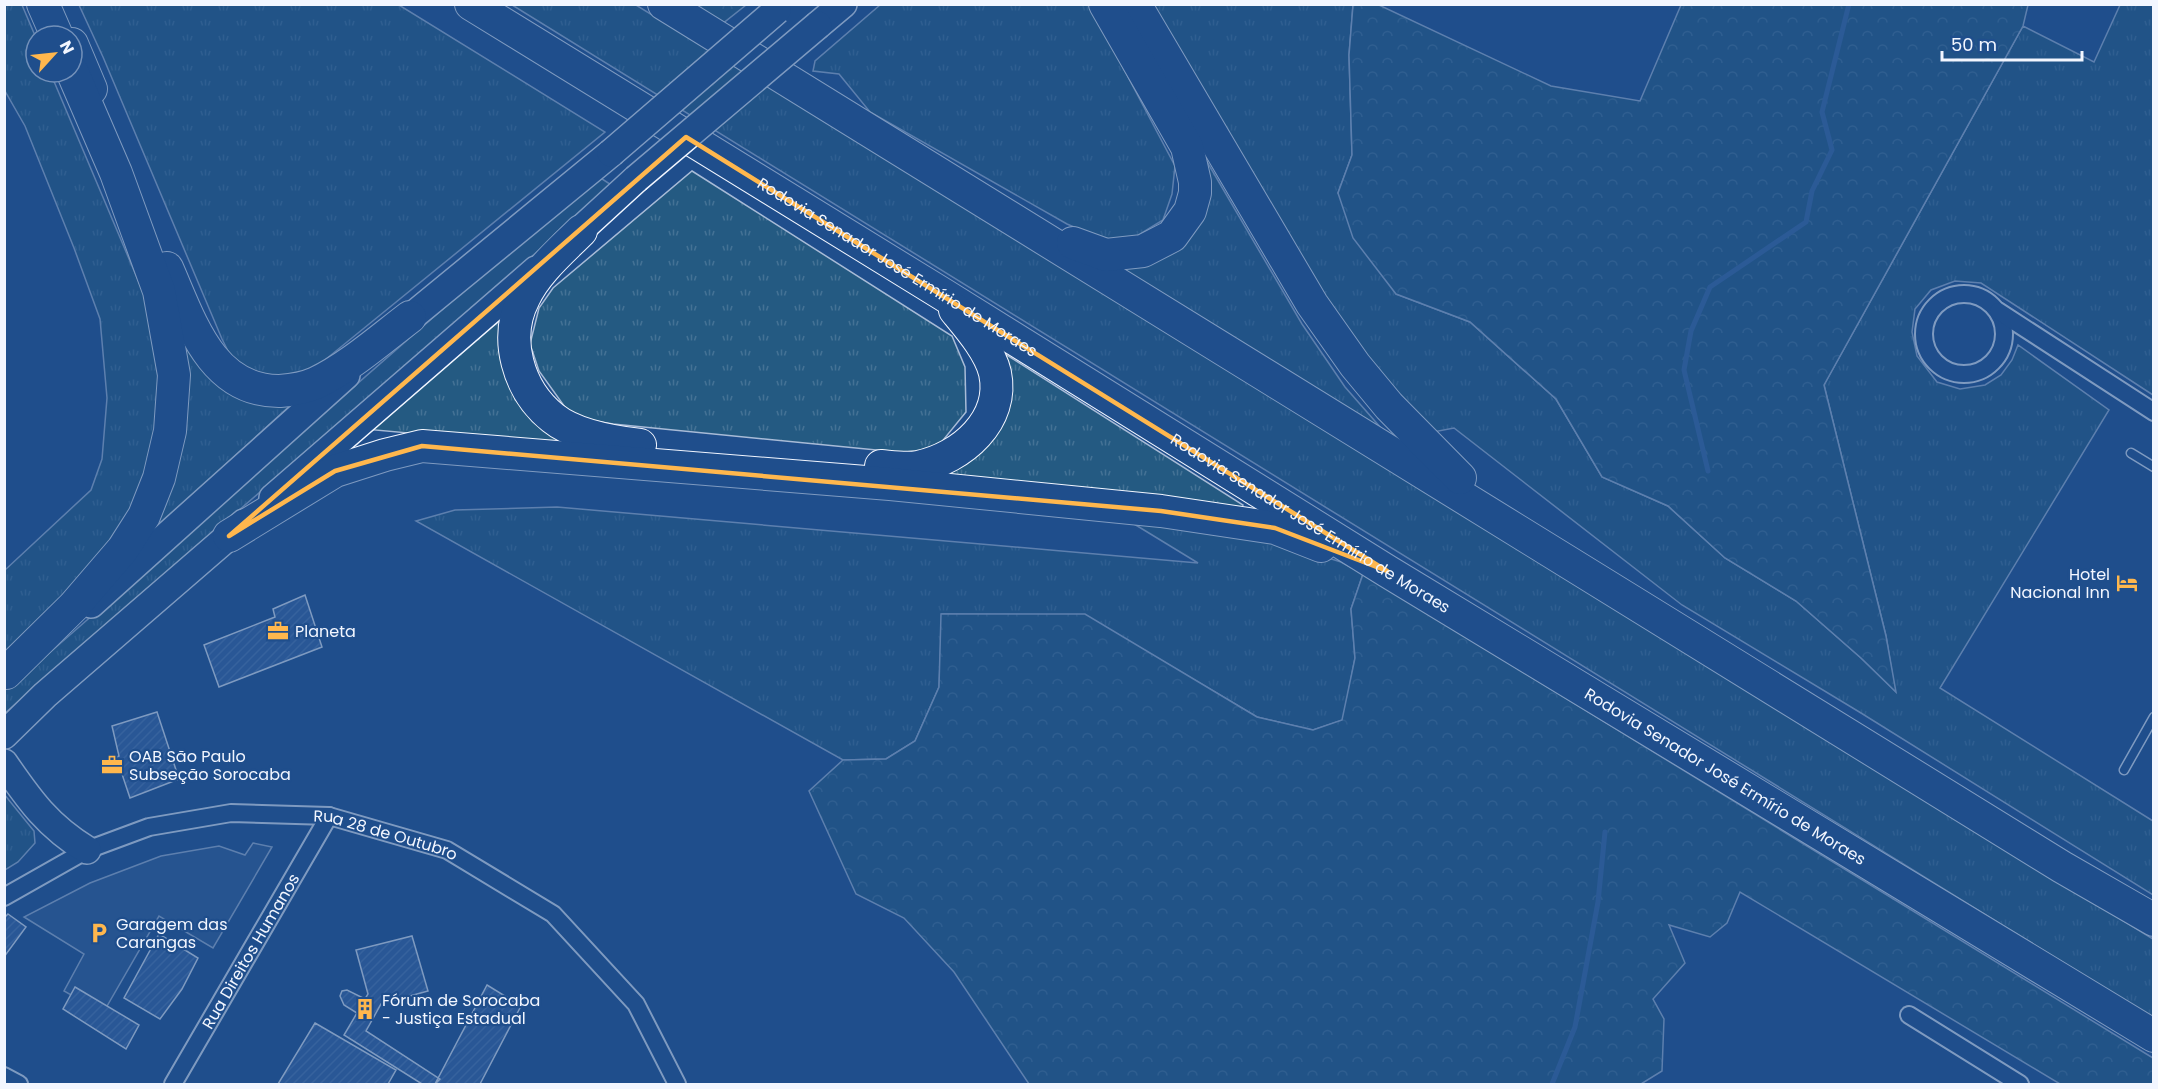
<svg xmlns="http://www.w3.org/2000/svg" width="2158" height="1089" viewBox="0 0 2158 1089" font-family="Poppins,sans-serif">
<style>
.grass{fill:url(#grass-tufts);stroke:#a8bbd7;stroke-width:1.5}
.forest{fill:url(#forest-crowns);stroke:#a8bbd7;stroke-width:1.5}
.parking{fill:#305b95;stroke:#a8bbd7;stroke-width:1.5}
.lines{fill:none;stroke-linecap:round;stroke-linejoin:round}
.stream{stroke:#3b69a3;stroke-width:5}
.building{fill:url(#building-hatch);stroke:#f2f6ff;stroke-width:1.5}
.lane-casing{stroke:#f2f6ff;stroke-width:11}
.street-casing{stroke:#f2f6ff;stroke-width:20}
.primary-casing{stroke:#f2f6ff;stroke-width:30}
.highway-casing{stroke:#f2f6ff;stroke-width:34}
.lane{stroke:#1f4e8c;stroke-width:8}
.street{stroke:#1f4e8c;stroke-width:16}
.primary{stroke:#1f4e8c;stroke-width:27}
.highway{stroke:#1f4e8c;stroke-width:32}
.primary-bridge-casing{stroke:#f2f6ff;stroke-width:30;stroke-linecap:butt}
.primary-bridge{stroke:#1f4e8c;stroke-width:27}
.marked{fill:none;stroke:#ffb74d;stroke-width:4.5;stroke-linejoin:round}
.labels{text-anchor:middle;stroke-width:4.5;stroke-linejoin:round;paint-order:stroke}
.street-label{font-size:16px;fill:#f2f6ff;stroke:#1f4e8c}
.poi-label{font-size:16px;fill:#f2f6ff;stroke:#1f4e8c;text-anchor:start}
</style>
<defs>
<pattern id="grass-tufts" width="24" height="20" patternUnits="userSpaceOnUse" patternTransform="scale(1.5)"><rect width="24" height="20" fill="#245a82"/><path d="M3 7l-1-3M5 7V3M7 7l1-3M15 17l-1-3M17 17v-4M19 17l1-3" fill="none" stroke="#447295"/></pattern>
<pattern id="forest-crowns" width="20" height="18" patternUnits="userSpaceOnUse" patternTransform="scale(1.5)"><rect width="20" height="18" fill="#245a82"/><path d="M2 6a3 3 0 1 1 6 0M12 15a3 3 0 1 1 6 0" fill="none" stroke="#447295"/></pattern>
<pattern id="building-hatch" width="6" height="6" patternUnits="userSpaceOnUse" patternTransform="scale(1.5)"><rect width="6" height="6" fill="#3563a3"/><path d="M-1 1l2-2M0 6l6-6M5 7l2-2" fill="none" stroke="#537ab1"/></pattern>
</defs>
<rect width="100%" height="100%" fill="#1f4e8c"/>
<path class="grass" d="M5 5H22L36 38V72H50L146 299 164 370 158 434 143 488 108 552 5 656V570L91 490 102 459 107 398 100 319 74 248 25 126 5 91Z
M79 5H399L605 132 320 364 292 380 268 379 233 361 222 339 103 57Z
M512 5H636L2153 939V1018Z
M880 5H1090L1175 166 1172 194 1163 220 1132 239 1104 240 1067 224 870 112 839 74 813 71 815 61Z
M1152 5H1353L1349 55 1352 155 1338 193 1396 294 1470 322 1556 399 1602 477 1668 506 1725 558 1796 601 1861 658 1895 691 1886 636 1824 385 2023 26 2094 62 2120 5H2153V395L1981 283 1955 281 1931 290 1915 309 1912 332 1917 356 1937 382 1960 389 1985 385 2001 375 2012 360 2018 345 2109 410 1940 688 2153 821V895L1861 713 1682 605 1454 428 1428 433 1323 299Z
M1189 131 1302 324 1345 387 1381 428 1119 267 1176 242Z
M692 171 952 336 965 367 966 412 940 444 917 454 613 424 572 417 539 371 530 344 539 308 553 288Z
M596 175 613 186 5 713V689L47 655Z
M509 297 507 365 618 452 364 429Z
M174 316 206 361 305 392 143 540Z
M994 347 1243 505 1241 509 901 477 965 456Z
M557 507 1198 563 1121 516 1290 546 1341 562 1363 574 1351 609 1355 658 1343 720 1313 730 1257 717 1085 615 942 614 939 687 915 741 886 759 843 760 416 521 455 510Z
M4 794 34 831 35 843 18 862 5 870Z"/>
<path class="forest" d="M692 5H746L722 24Z
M1353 5H1379L1551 86 1640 101 1681 5H2028L2023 26 1824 385 1886 636 1896 692 1861 658 1796 601 1725 558 1668 506 1602 477 1556 399 1470 322 1396 294 1353 238 1338 193 1352 155 1349 55Z
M1363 574 2153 1058V1084H2060L1740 892 1727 923 1710 937 1669 925 1685 963 1653 999 1664 1019 1662 1071 1641 1084H1029L954 972 904 918 856 894 809 791 843 760 886 759 915 741 939 687 941 614H1085L1257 717 1313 730 1342 720 1355 658 1351 609Z"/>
<path class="parking" d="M253 843 272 847 213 948 159 916 103 1013 64 991 84 954 24 917 90 883 161 856 219 846 245 855Z"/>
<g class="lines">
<path class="stream" d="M1708 471 1684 370 1691 331 1710 287 1806 222 1812 191 1832 150 1822 112 1849 4
M1552 1084 1575 1027 1598 902 1605 832"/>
</g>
<path class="building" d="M305 595 322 647 219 687 204 645 275 617 273 609Z
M157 712 179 779 130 798 120 768 110 774 106 761 119 756 112 726Z
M8 914 26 927 4 957V918Z
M159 934 198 958 182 989 160 1019 124 998Z
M412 936 428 991 381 1004 366 1031 440 1079 435 1084H422L344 1035 357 1013 344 1005 340 996 342 991 347 990 365 999 368 994 356 950Z
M487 985 521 1006 480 1084H435Z
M75 987 139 1025 126 1049 63 1009Z
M315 1023 396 1070 388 1084H278Z"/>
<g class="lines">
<defs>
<path id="lane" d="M2131 453 2154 467
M2124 770 2154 717"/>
<g id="street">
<circle cx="1964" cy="334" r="40"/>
<path d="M1998 311 2154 412"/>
<path id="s1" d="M4 897 87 850 149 827 231 813 329 816 447 850 553 914 636 1004 677 1084"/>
<path d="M1909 1015 2020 1084"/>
<path d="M4 1076 19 1084"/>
<path id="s2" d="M173 1084 329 816"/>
</g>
<path id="primary" d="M818 25 843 4
M565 244 636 179
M394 331 611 153
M273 498 536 270
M91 604 346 375
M4 735 45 695 244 523
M4 763C30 801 48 826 87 850"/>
<g id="highway">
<path d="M43 4 57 36"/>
<path id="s3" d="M471 4 944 295 1387 571 2154 1036"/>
<path d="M664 4 2062 867 2154 920"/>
<path d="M1135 4 1312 304 1355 365 1389 406 1460 478"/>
<path d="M72 44 91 89"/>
<path d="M581 231C561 251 536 272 524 298 503 338 518 390 553 418 574 435 614 442 640 445"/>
<path d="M1073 243 1106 255 1143 251 1172 236 1190 211 1195 193V182L1187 147 1105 4"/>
<path d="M167 268C190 320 211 392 280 391 292 390 305 388 316 383 348 368 381 339 410 317"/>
<path d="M881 466C893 467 907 469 918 467 962 458 1005 420 995 373 990 351 969 327 955 310"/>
<path d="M229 536 335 471 385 455 422 446 890 484 1161 511 1275 528 1321 546"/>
<path d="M6 673 74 606 123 549 144 516 159 478 170 431 174 375 159 291 116 173 72 71"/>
</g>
</defs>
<use href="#lane" class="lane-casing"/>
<use href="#street" class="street-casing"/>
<use href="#primary" class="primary-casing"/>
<use href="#highway" class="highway-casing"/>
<use href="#lane" class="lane"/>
<use href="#street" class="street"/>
<use href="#primary" class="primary"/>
<use href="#highway" class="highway"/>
<defs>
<path id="primary-bridge" d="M611 153 777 10
M636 179 818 25"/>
</defs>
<use href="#primary-bridge" class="primary-bridge-casing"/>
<use href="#primary-bridge" class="primary-bridge"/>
</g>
<path d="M0 0H2158V1089H0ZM686 137 1387 571 1275 528 1161 511 422 446 335 471 229 536Z" fill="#1f4e8c" fill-opacity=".55" fill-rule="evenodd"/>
<path class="marked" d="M686 137 1387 571 1275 528 1161 511 422 446 335 471 229 536Z"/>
<defs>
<symbol id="hotel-bare" viewBox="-9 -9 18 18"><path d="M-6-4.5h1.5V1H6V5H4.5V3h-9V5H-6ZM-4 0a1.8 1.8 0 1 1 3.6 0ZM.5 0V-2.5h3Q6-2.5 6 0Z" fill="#ffb74d" stroke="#1f4e8c" stroke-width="2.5" paint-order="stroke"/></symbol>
<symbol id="office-bare" viewBox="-9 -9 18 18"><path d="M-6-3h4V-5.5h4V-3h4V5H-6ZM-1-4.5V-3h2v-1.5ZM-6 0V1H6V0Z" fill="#ffb74d" stroke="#1f4e8c" stroke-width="2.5" paint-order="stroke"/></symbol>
<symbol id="parking-bare" viewBox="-9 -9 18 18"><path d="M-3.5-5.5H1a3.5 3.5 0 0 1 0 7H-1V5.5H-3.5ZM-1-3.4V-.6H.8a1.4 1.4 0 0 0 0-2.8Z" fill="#ffb74d" stroke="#1f4e8c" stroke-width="2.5" paint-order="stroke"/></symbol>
<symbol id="building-bare" viewBox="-9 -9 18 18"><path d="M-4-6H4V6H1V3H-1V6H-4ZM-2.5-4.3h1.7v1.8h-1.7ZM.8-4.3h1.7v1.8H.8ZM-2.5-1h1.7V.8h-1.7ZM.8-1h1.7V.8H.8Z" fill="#ffb74d" stroke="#1f4e8c" stroke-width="2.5" paint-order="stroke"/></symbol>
</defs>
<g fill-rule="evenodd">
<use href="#hotel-bare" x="2112" y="568" width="30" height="30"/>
<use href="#office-bare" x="263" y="616" width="30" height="30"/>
<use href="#office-bare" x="97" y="750" width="30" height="30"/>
<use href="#parking-bare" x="84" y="918" width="30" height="30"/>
<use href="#building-bare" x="350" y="994" width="30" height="30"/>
</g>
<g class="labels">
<g class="street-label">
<text dy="6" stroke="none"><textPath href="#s3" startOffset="501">Rodovia Senador José Ermírio de Moraes</textPath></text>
<text dy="6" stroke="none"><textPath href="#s3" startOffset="987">Rodovia Senador José Ermírio de Moraes</textPath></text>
<text dy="6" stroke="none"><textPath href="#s3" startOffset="1473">Rodovia Senador José Ermírio de Moraes</textPath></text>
<text dy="6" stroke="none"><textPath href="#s1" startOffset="402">Rua 28 de Outubro</textPath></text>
<text dy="6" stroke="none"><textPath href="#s2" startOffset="154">Rua Direitos Humanos</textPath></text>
</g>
<g class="poi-label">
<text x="2110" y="580" text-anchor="end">Hotel<tspan x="2110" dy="18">Nacional Inn</tspan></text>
<text x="295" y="637">Planeta</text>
<text x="129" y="762">OAB São Paulo<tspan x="129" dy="18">Subseção Sorocaba</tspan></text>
<text x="116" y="930">Garagem das<tspan x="116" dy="18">Carangas</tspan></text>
<text x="382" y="1006">Fórum de Sorocaba<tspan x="382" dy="18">- Justiça Estadual</tspan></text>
</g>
</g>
<rect width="2158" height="1089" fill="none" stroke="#f2f6ff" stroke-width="12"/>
<g transform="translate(54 54) rotate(63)"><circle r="28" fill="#1f4e8c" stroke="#7391ba" stroke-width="1.5"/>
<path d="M0-4.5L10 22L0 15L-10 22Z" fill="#ffb74d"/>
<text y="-9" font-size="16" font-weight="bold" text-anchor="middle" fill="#f2f6ff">N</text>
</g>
<path d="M1942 51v9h140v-9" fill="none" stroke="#f2f6ff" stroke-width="3"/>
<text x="1951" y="51" font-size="18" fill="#f2f6ff" stroke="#1f4e8c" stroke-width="4.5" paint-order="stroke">50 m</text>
</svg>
